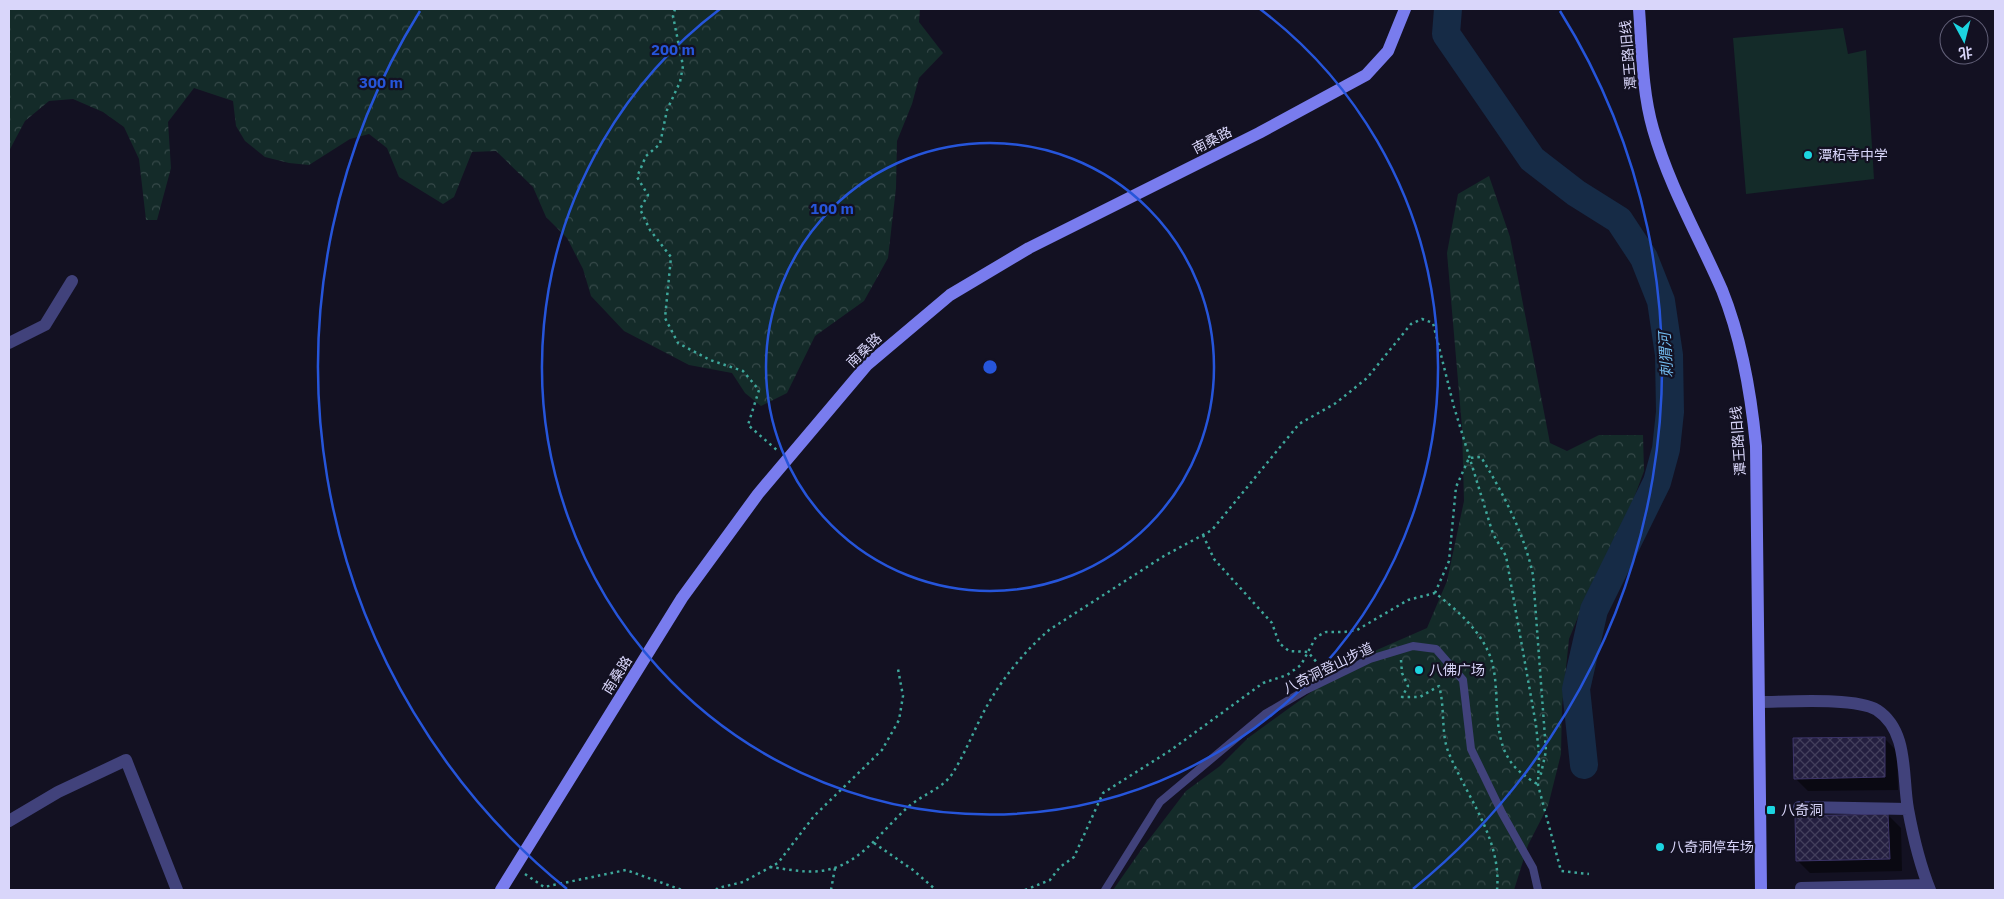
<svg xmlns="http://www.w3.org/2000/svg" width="2004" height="899" viewBox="0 0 2004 899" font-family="'IBM Plex Sans','Noto Sans SC',sans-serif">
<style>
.forest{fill:url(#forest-crowns)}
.garden{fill:#142b29}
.shadow{fill:#0007}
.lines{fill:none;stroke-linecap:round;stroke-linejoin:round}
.river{stroke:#162b46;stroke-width:28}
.building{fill:url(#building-cross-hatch);stroke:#3c3469}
.path{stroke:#3ea79b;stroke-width:2.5;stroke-dasharray:2.5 4;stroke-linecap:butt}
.lane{stroke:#41427b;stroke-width:8}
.street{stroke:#41427b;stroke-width:12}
.secondary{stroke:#797cee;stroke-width:12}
.ring{fill:none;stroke:#2655da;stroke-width:2.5}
.poi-dot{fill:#1cd5e0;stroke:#131122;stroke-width:2}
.labels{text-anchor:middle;stroke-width:4.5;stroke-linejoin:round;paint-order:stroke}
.street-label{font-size:14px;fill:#d9d6fa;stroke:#131122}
.poi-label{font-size:14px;fill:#d9d6fa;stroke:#131122;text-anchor:start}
.water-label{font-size:15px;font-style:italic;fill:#71baed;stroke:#131122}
.centre{fill:#2655da;stroke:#131122;stroke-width:2.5}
.ring-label{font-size:15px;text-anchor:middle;font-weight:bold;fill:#2655da;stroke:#131122;stroke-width:4.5;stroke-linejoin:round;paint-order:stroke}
</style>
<defs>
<pattern id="forest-crowns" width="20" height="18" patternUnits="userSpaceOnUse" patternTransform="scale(1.25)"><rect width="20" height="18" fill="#142b29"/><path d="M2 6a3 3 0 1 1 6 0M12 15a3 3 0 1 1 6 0" fill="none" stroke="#364949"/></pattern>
<pattern id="building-cross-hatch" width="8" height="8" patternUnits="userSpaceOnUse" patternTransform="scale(1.25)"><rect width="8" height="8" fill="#241f40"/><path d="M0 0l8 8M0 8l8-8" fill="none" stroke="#433f5c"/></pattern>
</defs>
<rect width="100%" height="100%" fill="#131122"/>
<path class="forest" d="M9 9H920L919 22 943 53 919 78 912 104 897 141 896 188 888 258 864 301 815 336 787 393 761 406 745 393 732 373 689 365 624 331 591 296 583 269 567 238 546 217 533 187 496 151 472 152 454 197 443 204 399 177 387 148 369 134 350 139 309 165 289 163 265 157 245 141 236 126 233 101 194 88 168 122 171 168 157 220H146L139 159 124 127 103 112 73 99 49 101 25 121 9 151Z
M1489 176 1510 237 1550 443 1567 451 1599 435H1643L1644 471 1621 533 1592 583 1569 639 1562 706 1561 754 1548 806 1528 845 1514 890H1113L1141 850 1186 791 1220 766 1248 738 1339 672 1370 653 1427 628 1447 581 1464 501 1462 427 1447 253 1458 194Z"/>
<path class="garden" d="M1843 28 1848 54 1866 50 1874 179 1746 194 1733 38Z"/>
<path class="shadow" d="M1884 738 1897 751 1898 790 1808 791 1795 778Z
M1888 815 1901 828 1902 871 1810 873 1797 860Z"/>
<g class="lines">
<path class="river" d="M1448 9 1446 34 1532 159 1576 193 1619 220 1644 258 1661 301 1669 355 1670 412 1666 449 1657 482 1594 610 1576 689 1584 765"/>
</g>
<path class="building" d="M1885 737V777L1794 779 1793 738Z
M1888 814 1890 859 1796 861 1795 816Z"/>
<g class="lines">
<path class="path" d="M675 9 673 16 683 66 680 82 667 110 660 144 646 156 637 177 648 195 640 209 650 230 671 257 665 318 678 343 710 360 743 371 759 390 748 425 778 451
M1203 535 1214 559 1272 623 1279 643 1289 651 1308 652 1319 665 1328 666
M1435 593 1449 561 1456 487 1469 458 1481 457C1503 493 1524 533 1533 575L1546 751 1540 778
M1401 660 1402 673 1408 686 1402 697H1420L1439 686C1445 706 1441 733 1448 751 1466 796 1502 839 1497 890
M874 843 913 870 936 890
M770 867C786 869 804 873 820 871 859 867 880 832 907 808 922 794 944 789 954 771 968 748 977 722 991 699 1006 674 1027 649 1049 630L1164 556 1212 530 1299 424 1336 403 1367 378 1411 324 1422 319 1433 323 1454 407 1493 534 1506 556 1536 725 1539 754 1538 785 1561 871 1589 874
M525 874 544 887 626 870 682 890
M716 890 718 888 743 882 778 863 814 816 882 750 899 720 903 696 898 669
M831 890 835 868
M1025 890 1050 880 1060 867 1074 857 1103 793 1171 750 1263 683 1287 675 1301 665 1316 637 1326 632H1344L1357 630 1408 600 1435 593C1457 610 1480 630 1490 656 1504 693 1485 747 1524 775 1528 778 1535 784 1539 784"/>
<path class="lane" d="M1105 890 1160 802 1265 714 1304 691 1370 659 1413 646 1436 649 1463 680 1471 749 1502 813 1533 868 1538 890"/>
<path class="street" d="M9 343 45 325 72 281
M1759 702C1786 702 1856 697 1877 710 1909 731 1902 776 1908 809 1913 836 1920 865 1930 890
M1799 807 1908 809
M9 821 58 792 126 760 177 890
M1801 888 1928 885"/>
<path class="secondary" d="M1639 9C1642 49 1642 91 1653 129 1669 186 1699 237 1722 290 1742 340 1751 393 1756 446L1761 890
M501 890 682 598 758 494 867 365 950 295 1029 248 1259 133 1366 75 1388 51 1405 9"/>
</g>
<g class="ring">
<circle cx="990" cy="367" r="224"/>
<path d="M1260 9A448 448 0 1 1 720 9"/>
<path d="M567 889A672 672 0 0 1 420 11M1560 11A672 672 0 0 1 1413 889"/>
</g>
<g class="poi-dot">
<circle cx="1808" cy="155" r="5"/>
<circle cx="1419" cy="670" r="5"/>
<rect x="1766" y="805" width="10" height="10" rx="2.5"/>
<circle cx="1660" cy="847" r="5"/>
</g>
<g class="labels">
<g class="street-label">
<text transform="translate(1628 55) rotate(-95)" y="5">潭王路旧线</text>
<text transform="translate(1212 140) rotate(-27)" y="5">南桑路</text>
<text transform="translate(864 350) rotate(-44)" y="5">南桑路</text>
<text transform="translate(1738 441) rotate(-94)" y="5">潭王路旧线</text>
<text transform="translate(1328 668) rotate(-26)" y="5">八奇洞登山步道</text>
<text transform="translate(617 675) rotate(-58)" y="5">南桑路</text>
</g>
<g class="poi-label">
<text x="1818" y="160">潭柘寺中学</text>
<text x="1429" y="675">八佛广场</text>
<text x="1781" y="815">八奇洞</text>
<text x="1670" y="852">八奇洞停车场</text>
</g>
<g class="water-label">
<text transform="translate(1666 355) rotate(-93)" y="5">刺猬河</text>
</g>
</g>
<circle cx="990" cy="367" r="8" class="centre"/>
<g class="ring-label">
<text x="673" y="55">200 m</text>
<text x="381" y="88">300 m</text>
<text x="832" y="214">100 m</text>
</g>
<rect width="2004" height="899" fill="none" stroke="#d9d6fa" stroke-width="20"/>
<g transform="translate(1964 40) rotate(173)"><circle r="24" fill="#131122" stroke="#626078"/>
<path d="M0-4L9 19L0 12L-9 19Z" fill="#1cd5e0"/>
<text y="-8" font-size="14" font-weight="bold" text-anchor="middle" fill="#d9d6fa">北</text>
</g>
</svg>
